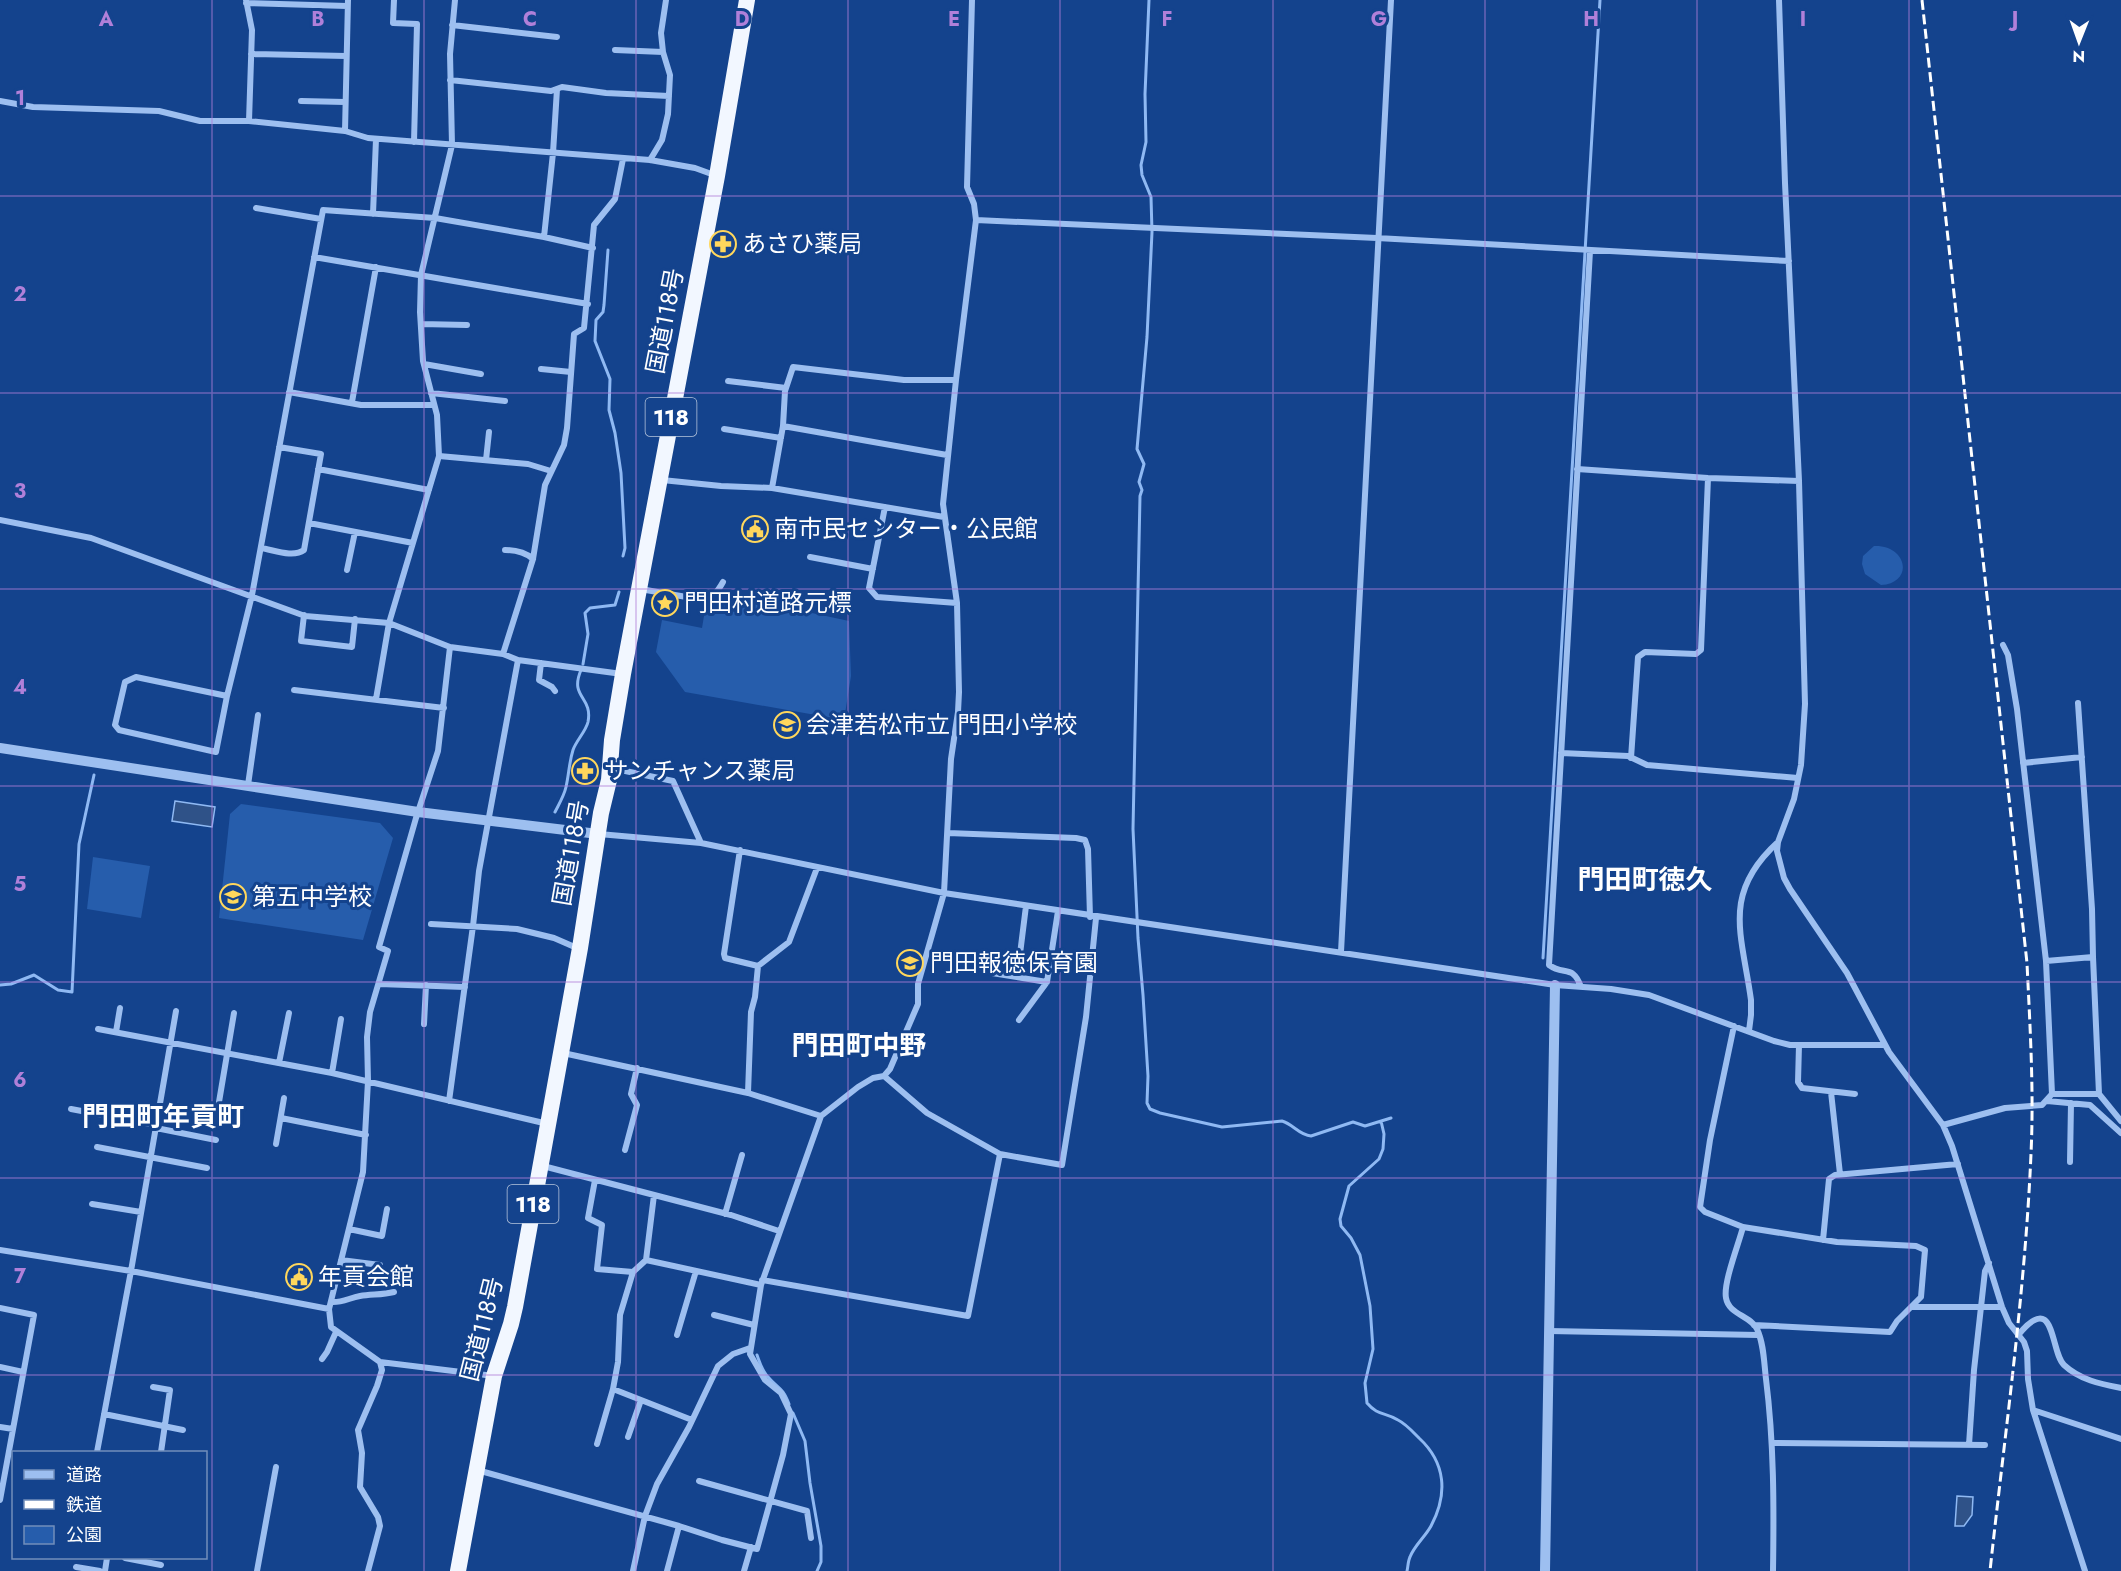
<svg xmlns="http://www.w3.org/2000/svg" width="2121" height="1571" viewBox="0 0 2121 1571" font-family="Jost,'Noto Sans JP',sans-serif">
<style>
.green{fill:#265dac}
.water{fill:#2f5288;stroke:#8fb9f3;stroke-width:1.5}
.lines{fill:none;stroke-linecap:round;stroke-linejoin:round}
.stream{stroke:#8fb9f3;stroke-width:3}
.minor{stroke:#9dbff0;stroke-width:6}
.tertiary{stroke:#9dbff0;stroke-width:10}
.trunk{stroke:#f2f7ff;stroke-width:16}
.rail{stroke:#fff;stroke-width:3;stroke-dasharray:10 4.5;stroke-linecap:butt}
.grid{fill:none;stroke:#b080d9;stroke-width:1.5;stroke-opacity:0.55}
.labels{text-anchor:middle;stroke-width:6;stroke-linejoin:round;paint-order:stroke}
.shield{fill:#14438d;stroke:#b8c7dd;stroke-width:1.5}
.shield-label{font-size:22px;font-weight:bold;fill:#fff}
.poi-label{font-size:24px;fill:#fff;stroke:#14438d;text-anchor:start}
.street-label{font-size:24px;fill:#fff;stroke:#14438d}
.quarter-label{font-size:27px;font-weight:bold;fill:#fff;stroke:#14438d}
.grid-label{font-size:20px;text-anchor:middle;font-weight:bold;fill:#b080d9;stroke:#14438d;stroke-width:6;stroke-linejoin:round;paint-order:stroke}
</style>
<rect width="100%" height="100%" fill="#14438d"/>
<path class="green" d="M1874 546C1908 545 1914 583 1881 585L1865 574 1862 564 1863 556Z
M733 596 849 621 851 676 844 720 685 692 656 652 662 620 702 628 705 610 718 608Z
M241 804 380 823 393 838 363 940 219 918 230 814Z
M93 857 150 866 141 918 87 909Z"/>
<path class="water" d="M175 801 215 807 212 827 172 821Z
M1957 1496 1973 1497 1972 1515 1964 1526H1955Z"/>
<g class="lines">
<path class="stream" d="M1149 0 1145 94 1146 142 1141 165 1142 175 1151 197 1152 232 1147 337 1137 449 1144 464 1139 482 1142 490 1140 496 1133 829 1138 938 1143 995 1148 1076 1147 1103 1150 1109 1160 1113 1222 1127 1282 1121C1293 1124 1299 1135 1311 1136L1353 1122 1365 1126 1391 1118
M608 250 604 305 603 312 596 320 595 341 610 379 609 410 615 433 621 473 625 548 623 556
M583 664 588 634 585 613 590 608 615 605 619 592
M555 812C559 804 564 796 566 787 569 774 569 763 573 750 576 741 586 731 588 722 593 696 569 698 581 670
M1543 958 1600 0
M0 985 11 984 34 975 58 990 72 992 79 844 94 775
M1381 1121 1384 1134 1383 1149 1379 1159 1349 1186 1340 1219 1341 1226 1351 1238 1360 1255 1370 1306 1373 1349 1365 1383 1367 1403C1378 1416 1385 1412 1398 1420 1406 1424 1413 1432 1419 1438 1446 1463 1448 1494 1431 1526 1425 1537 1414 1546 1410 1557 1408 1561 1408 1567 1407 1571
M757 1355C760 1363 762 1371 768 1377 779 1390 782 1386 789 1404
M793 1413 805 1441 810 1483 821 1546V1562L817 1571"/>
<path class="minor" d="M246 0 252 30 249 121
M394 0 393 23 417 24 414 142
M1779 0 1785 183 1799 481 1805 704 1801 765 1794 799 1778 842 1777 851 1784 878 1790 889 1847 973 1889 1052 1943 1125 1952 1146 2002 1307 2009 1323 2024 1342 2027 1351 2028 1379 2033 1410 2085 1571
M246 3 347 6
M452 25 557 37
M615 50 663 52
M251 54 346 56
M450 80 551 91 562 87 606 93 669 96
M0 101 33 107 159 111 200 121H249L345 131 368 138 650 160 695 168 717 176
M301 101 345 102
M345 131 348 0
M650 160 662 140 668 114 670 75 663 52 661 33 666 0
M256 208 321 219
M373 214 376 139
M976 220 1377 238 1789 261
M544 237 553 153 557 89
M314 257 588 304
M421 324 467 325
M424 364 481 374
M541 369 571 372
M728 381 786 388
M289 392 361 405H434
M431 393 505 401
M352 402 376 267
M783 426 947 455
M724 429 781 438
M439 456 528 464 551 471
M486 460 489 432
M318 469 429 490
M1577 469 1708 478 1799 481
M662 480 721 486 772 488 944 517
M772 488 783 426 785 391 793 367 904 380H956
M885 507 869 588 877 597 957 603
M0 520 91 538 305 616 389 623 450 647 503 654 518 660 622 674
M309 523 413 543
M261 548C274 550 293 558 304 550L321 454 279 447
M505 550C515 550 525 552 533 559
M810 557 873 569
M347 570 355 532
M640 589 704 600C714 596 718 591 723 582
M304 615 301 641 352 647 355 619
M2003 645 2008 655 2017 709 2046 961
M503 654 533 559 545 485 564 445 567 428 574 334 584 328 594 225 615 199 623 159
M541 663 539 680 552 687 555 691
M294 690 444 708
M227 696 136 677 125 682 115 725 119 730 216 752 227 696 252 595 323 210 435 218 544 237 593 248
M376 699 389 623 439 456 437 415 423 361 420 312 421 275 452 145 450 54 455 0
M2078 703 2092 909 2093 957
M1561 753 1628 756 1647 765 1798 778
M1631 758 1638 657 1645 652 1696 654 1701 650 1708 478
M2023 763 2082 757
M611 768 673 781 701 843
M248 785 258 715
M948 833 1076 838 1085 840 1088 849 1090 917
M599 834 701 843 944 893 1555 985 1611 989 1649 995 1774 1041 1790 1045H1884
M740 850 724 954 725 958 758 966
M431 924 517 929 554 938 577 948
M1341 952 1391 0
M1020 954 1026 906
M992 973 1047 982
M379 984 465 987
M1581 987C1573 964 1564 976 1549 965L1590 251
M1019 1020 1047 982 1058 911
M424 1024 426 985
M1734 1026 1710 1140 1700 1207 1705 1212 1743 1227C1739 1243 1723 1283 1726 1298 1729 1315 1750 1315 1757 1329 1764 1344 1764 1363 1766 1379 1774 1443 1774 1506 1773 1571
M98 1029 332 1073 548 1124
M1749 1031 1751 1015V1000C1742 934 1721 894 1778 842
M116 1032 120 1008
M1799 1045 1798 1082 1802 1088 1855 1094
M563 1053 748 1093 821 1116
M279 1063 289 1013
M332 1073 341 1019
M884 1076 890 1069 918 1004V984L944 893 951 759 958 712 959 692 957 603 943 504 956 380 976 220 974 204 967 187 972 0
M1831 1092 1840 1174
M748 1093 751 1012 755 997 758 966 789 942 817 868
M2052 1094 2046 961 2093 957 2099 1094
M449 1101 473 926 479 871 518 660
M2047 1101 2090 1105 2121 1133
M219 1102 234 1013
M71 1109 156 1125
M281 1118 366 1135
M1943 1125 2005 1108 2042 1105 2052 1094H2099L2121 1121
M156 1128 216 1140
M276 1144 284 1098
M97 1147 207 1168
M625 1150 637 1105 631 1094 637 1068
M2070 1162 2071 1103
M543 1166 731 1215 779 1231
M595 1180 588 1218 602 1225 597 1269 633 1272
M92 1204 141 1212
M725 1214 742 1155
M1743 1227 1837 1242 1916 1246 1925 1250 1921 1297 1897 1321 1890 1332 1754 1325
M349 1229 382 1236 387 1209
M1823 1240 1829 1179 1835 1175 1958 1164
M0 1250 131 1271 329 1309
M341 1260 380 1265
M646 1260 654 1195
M762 1280 968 1316 1000 1154 1062 1165 1086 1017 1096 918
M331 1302C342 1303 349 1298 360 1296 371 1294 382 1295 394 1292
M1913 1307H2002
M0 1308 34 1315 0 1500
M714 1315 754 1325
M1549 1331 1758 1335
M2019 1334C2056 1290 2050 1352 2064 1365 2080 1380 2101 1384 2121 1388
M677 1335 696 1271
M322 1359 327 1352 336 1332
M380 1362 494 1376
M0 1367 23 1372
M153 1387 170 1390 161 1452
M613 1389 692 1420
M2033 1410 2121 1439
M104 1414 183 1430
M0 1427 13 1429
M628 1437 641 1400
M1773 1443 1985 1445
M597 1444 613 1389 618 1362 620 1315 633 1272 646 1260 761 1285
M1969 1445 1974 1370 1985 1271 1989 1263
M97 1452 131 1271 176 1011
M477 1470 679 1526 722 1540 757 1549 783 1455 791 1414 781 1393 765 1380 750 1354 761 1285 821 1116 858 1087 873 1078 884 1076 927 1113 1000 1154
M699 1481 807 1511 811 1538
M125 1558 161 1565
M76 1567 100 1571
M105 1571 107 1558
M257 1571 276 1467
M368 1571 380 1526 378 1517 360 1487 362 1453 358 1430 377 1386 382 1370 380 1362 331 1327 329 1309 363 1172 368 1081 367 1037 370 1012 388 951 379 947 416 818 438 751 450 647
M633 1571 645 1516 657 1484 689 1427 718 1366 733 1354 750 1348
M667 1571 679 1526
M744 1571 751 1547"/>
<path class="tertiary" d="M0 748 418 812 598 834
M1545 1571 1555 985"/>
<path class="trunk" d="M458 1571 494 1376 511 1324 515 1307 580 948 601 813 609 780 612 740 623 674 717 176 747 0"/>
<path class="rail" d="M1922 0 2027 963C2030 1027 2034 1090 2031 1154 2025 1293 2005 1432 1990 1571"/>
</g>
<path class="grid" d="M212 0V1571M424 0V1571M636 0V1571M848 0V1571M1060 0V1571M1273 0V1571M1485 0V1571M1697 0V1571M1909 0V1571M0 196H2121M0 393H2121M0 589H2121M0 786H2121M0 982H2121M0 1178H2121M0 1375H2121"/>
<defs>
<symbol id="pharmacy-ring" viewBox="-11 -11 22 22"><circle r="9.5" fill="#14438d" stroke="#ffd75c" stroke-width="1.5"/><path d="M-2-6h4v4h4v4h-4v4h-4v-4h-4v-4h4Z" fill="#ffd75c"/></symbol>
<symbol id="civic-ring" viewBox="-11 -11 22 22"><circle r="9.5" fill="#14438d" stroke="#ffd75c" stroke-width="1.5"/><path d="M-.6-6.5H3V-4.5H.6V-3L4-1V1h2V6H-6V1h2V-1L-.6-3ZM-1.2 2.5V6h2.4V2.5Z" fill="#ffd75c"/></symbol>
<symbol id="sight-ring" viewBox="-11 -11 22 22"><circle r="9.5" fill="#14438d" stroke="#ffd75c" stroke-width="1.5"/><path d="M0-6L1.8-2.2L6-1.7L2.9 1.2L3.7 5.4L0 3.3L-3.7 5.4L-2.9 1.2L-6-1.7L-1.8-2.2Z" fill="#ffd75c"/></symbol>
<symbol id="school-ring" viewBox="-11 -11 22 22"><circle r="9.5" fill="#14438d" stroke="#ffd75c" stroke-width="1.5"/><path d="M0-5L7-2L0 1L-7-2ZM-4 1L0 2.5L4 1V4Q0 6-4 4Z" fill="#ffd75c"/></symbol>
</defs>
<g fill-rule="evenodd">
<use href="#pharmacy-ring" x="708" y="229" width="30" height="30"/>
<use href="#civic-ring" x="740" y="514" width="30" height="30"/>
<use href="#sight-ring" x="650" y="588" width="30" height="30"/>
<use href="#school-ring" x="772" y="710" width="30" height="30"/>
<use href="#pharmacy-ring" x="570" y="756" width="30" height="30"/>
<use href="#school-ring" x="218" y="882" width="30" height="30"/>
<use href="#school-ring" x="895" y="948" width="30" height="30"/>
<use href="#civic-ring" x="284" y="1262" width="30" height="30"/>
</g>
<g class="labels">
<g class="shield">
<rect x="645.5" y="398" width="51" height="38" rx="4.5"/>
<rect x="507.5" y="1185" width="51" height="38" rx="4.5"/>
</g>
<g class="shield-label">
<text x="671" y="425">118</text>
<text x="533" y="1212">118</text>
</g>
<g class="poi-label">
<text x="742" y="252">あさひ薬局</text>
<text x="774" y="537">南市民センター・公民館</text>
<text x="684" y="611">門田村道路元標</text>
<text x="806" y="733">会津若松市立 門田小学校</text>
<text x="604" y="779">サンチャンス薬局</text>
<text x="252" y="905">第五中学校</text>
<text x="930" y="971">門田報徳保育園</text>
<text x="318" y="1285">年貢会館</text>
</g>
<g class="street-label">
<text transform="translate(665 321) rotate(-79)" y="8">国道118号</text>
<text transform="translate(571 853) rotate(-80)" y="8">国道118号</text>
<text transform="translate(482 1329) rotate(-76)" y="8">国道118号</text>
</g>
<g class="quarter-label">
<text x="1645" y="889">門田町徳久</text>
<text x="859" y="1055">門田町中野</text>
<text x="163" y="1126">門田町年貢町</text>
</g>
</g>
<g class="grid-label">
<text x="106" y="26">A</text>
<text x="318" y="26">B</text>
<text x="530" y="26">C</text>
<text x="742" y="26">D</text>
<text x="954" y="26">E</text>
<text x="1167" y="26">F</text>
<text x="1379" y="26">G</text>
<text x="1591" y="26">H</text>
<text x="1803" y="26">I</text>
<text x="2015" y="26">J</text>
<text x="20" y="105">1</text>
<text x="20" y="301">2</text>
<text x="20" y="498">3</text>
<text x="20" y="694">4</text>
<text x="20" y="891">5</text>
<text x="20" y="1087">6</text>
<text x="20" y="1283">7</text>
</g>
<rect x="12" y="1451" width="195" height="108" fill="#14438d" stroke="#728ebb" stroke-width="1.5"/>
<rect x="24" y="1470" width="30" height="9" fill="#9dbff0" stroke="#728ebb" stroke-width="1.5"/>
<text x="66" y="1481" font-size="18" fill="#ffffff">道路</text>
<rect x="24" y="1500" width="30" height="9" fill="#ffffff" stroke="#728ebb" stroke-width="1.5"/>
<text x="66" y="1511" font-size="18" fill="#ffffff">鉄道</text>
<rect x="24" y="1526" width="30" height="18" fill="#265dac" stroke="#728ebb" stroke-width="1.5"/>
<text x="66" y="1541" font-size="18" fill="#ffffff">公園</text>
<g transform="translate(2079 42) rotate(181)" stroke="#14438d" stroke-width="4.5" paint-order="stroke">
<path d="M0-4.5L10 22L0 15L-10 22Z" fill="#ffffff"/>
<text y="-9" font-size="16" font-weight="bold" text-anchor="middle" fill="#ffffff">N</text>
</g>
</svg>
